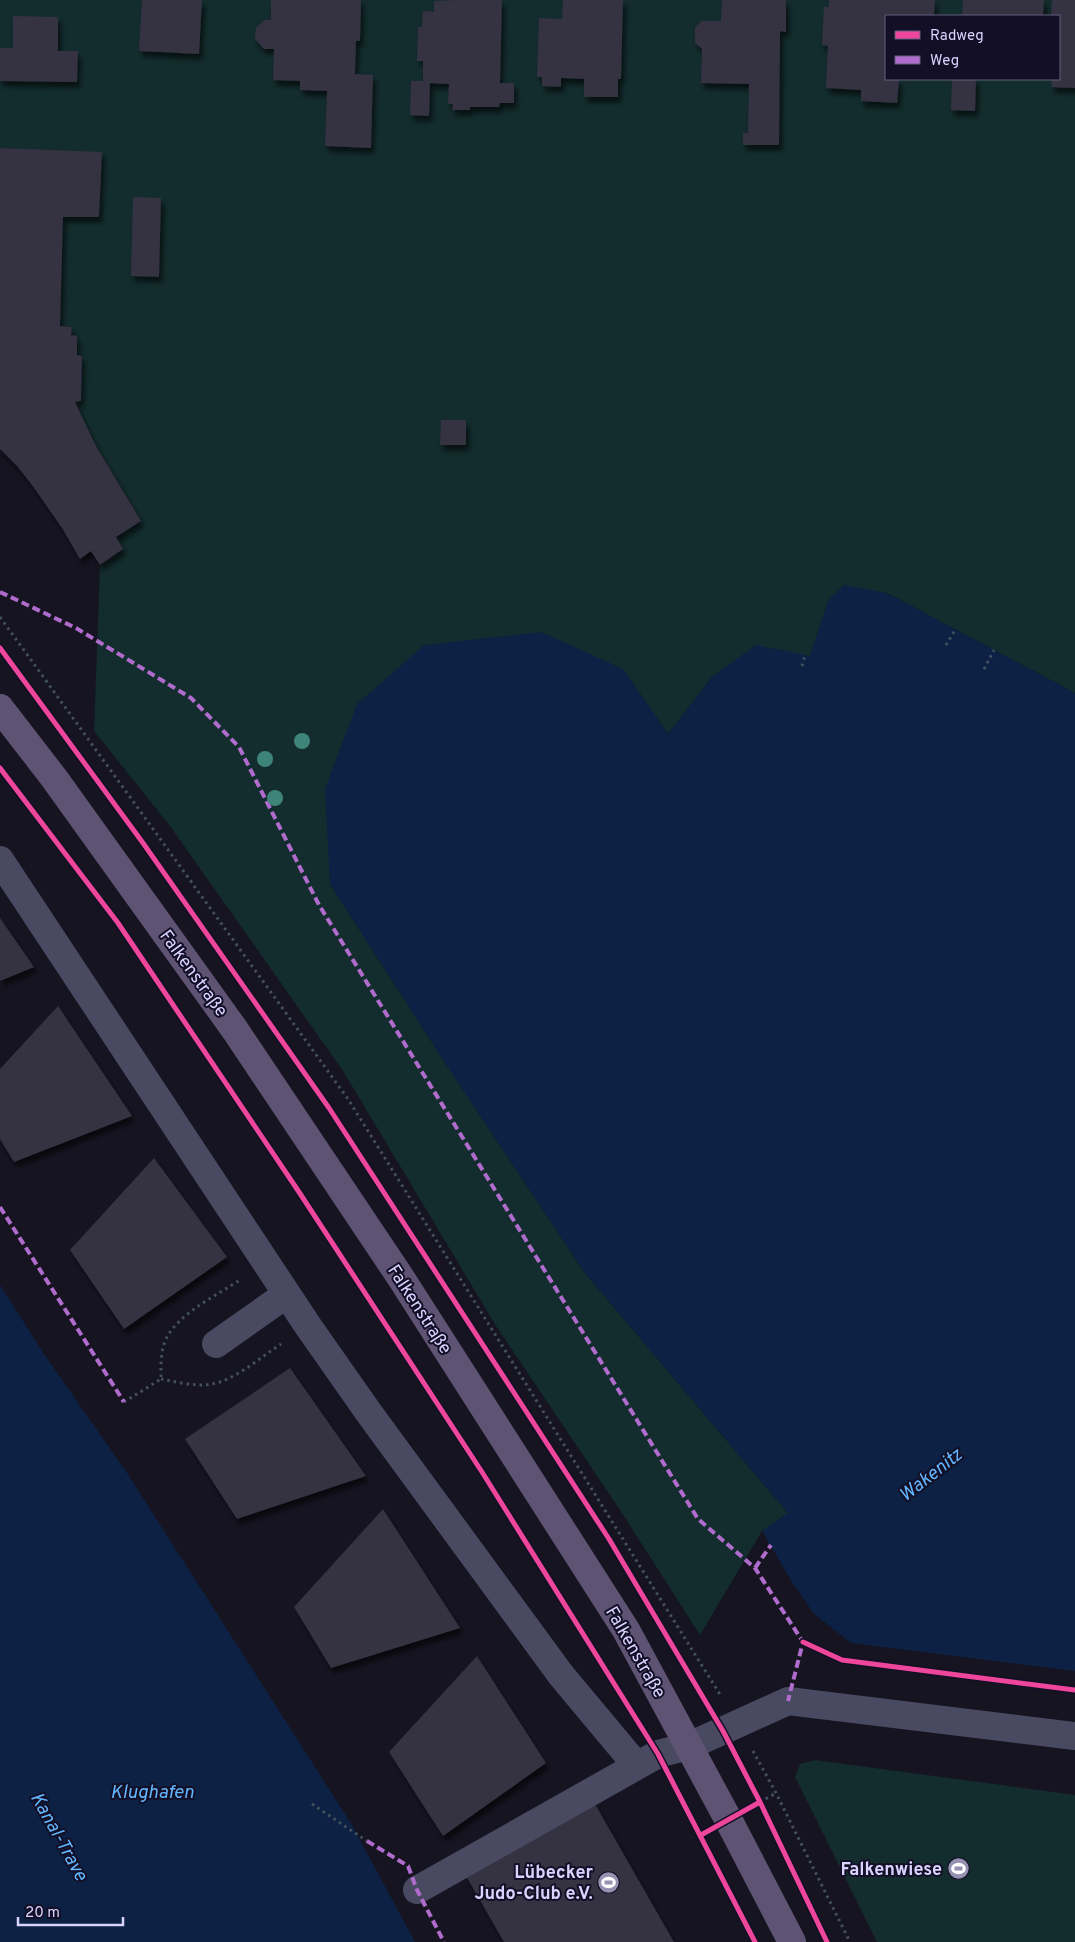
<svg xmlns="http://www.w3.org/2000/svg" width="1075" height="1942" viewBox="0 0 1075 1942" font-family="Overpass,sans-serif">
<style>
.green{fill:#132c2d;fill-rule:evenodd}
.water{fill:#0d2144}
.building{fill:#343243;filter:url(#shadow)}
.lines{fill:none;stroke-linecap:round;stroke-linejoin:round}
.path{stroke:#44505f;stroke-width:3;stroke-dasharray:2.5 4;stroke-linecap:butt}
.minor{stroke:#4a4962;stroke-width:28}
.major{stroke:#5e5373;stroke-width:28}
.quiet{stroke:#b06ccc;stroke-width:4;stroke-dasharray:8 4;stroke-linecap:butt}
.cycleway-casing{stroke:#130f26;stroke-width:8}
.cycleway{stroke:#ed469a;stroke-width:5}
.tree{fill:#3e8478}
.labels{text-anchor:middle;stroke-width:4;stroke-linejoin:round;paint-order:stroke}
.street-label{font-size:18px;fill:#d9d4ff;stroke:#130f26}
.poi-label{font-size:18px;font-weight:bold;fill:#d9d4ff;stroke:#130f26;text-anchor:end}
.water-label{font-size:19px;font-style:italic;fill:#62b6ff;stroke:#130f26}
</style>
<defs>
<filter id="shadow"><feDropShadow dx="3" dy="5.5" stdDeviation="2.5" flood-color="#0009"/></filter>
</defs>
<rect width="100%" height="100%" fill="#161421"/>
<path class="green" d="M0 0H1075V693L887 593 829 599 810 656 712 677 668 734 623 669 330 884 440 1055 585 1273 788 1513 762 1531 700 1635 620 1510 496 1326 343 1071 170 826 94 731 100 565 123 549 116 537 141 521 96 446 75 402 81 401 82 356 77 355V336L71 335 72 327 60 326 63 217H99L102 153 0 148ZM886 16H1059V79H886Z
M815 1760 1075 1795V1942H877L795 1777 800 1764Z"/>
<path class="water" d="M844 585 887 593 1075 693V1671L851 1643 814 1614 792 1582 762 1531 788 1513 585 1273 440 1055 330 884 325 789 357 704 424 645 541 632 623 669 668 734 712 677 756 645 810 656 829 599Z
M0 1285 44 1354 127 1473 352 1825 415 1942H0Z"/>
<path class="building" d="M142 0H202L199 54 139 51Z
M271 0H361L360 41H356L355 74 373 75 371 148 325 146 327 91 300 90V81L273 80 274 49H264L255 39 256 28 265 20H271Z
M455 0H502L500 83H514V103H500L499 107H470V110H452L453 104H448L449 84 430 83 429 116 410 115 411 81H423V61H417L418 27H422L423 11 434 12V1Z
M563 0H623L621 79H618V97H584V79L561 78V87L542 86V77H537L539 18 562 19Z
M722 0H786V32L780 31 779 145H743V133H748L749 84 701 83 702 49 695 43V28L701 21H721Z
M829 0H935L934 16H886V79H899L897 103 861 101V90L826 88 828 46 822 45 824 7H829Z
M963 0H1044L1043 16H962Z
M1052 0H1075V88L1051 87 1052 79H1059V16H1051Z
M13 16 58 17V51H78L77 82 0 81V48H13Z
M952 79H976L975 111 951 110Z
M0 148 102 152 99 217H63L60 326 72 327 71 335 77 336V355L82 356 81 401 75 402 96 446 141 521 116 537 123 549 100 565 91 551 80 559 62 528 32 485 17 466 0 449Z
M133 197 161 198 159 277 131 276Z
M441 420H466V445H440Z
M0 918 34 967 0 981Z
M58 1006 132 1116 14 1162 0 1139V1069Z
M154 1158 227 1257 124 1329 70 1250Z
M290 1368 366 1476 237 1519 185 1439Z
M383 1509 460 1628 331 1668 294 1607Z
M477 1656 546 1763 443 1836 389 1752Z
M595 1804 674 1942H504L466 1876Z"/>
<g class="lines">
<path class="path" d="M0 617 348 1099 721 1696
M946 645 955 630
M802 666 805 655
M984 669 994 650
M161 1379C177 1382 195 1387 211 1384 234 1381 261 1357 281 1344
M124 1402 161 1379C161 1365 160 1350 167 1337 180 1313 217 1295 240 1280
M753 1751 776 1793 850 1942
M760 1802 776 1793
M312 1804 367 1841"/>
<path class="minor" d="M0 860 308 1326 369 1413 561 1675 637 1766
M216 1344 287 1294
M417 1890 658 1754 689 1746 788 1701 1075 1736"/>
<path class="major" d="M0 708 54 778 235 1030 401 1278 626 1630 728 1819 792 1942"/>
<path class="quiet" d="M0 592 76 628 191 698 239 747 319 905 698 1519 755 1568 803 1642 788 1701
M0 1207 124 1402
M755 1568 771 1545
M367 1841 408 1866 417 1890 444 1942"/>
<defs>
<path id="cycleway" d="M0 648 143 843 329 1108 609 1539 723 1731 760 1802 827 1942
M0 768 118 923 299 1192 482 1472 658 1754 755 1942
M803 1642 842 1660 1075 1690
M701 1835 760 1802"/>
</defs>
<use href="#cycleway" class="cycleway-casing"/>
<use href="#cycleway" class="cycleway"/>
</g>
<g class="tree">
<circle cx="302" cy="741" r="8"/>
<circle cx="265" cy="759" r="8"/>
<circle cx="275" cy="798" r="8"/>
</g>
<defs>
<symbol id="stadium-disc" viewBox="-11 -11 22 22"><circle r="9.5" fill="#9591b1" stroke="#130f26"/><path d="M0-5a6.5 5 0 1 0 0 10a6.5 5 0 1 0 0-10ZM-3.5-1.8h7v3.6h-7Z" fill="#fff"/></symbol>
</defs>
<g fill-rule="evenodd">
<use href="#stadium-disc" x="946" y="1856" width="25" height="25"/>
<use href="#stadium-disc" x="596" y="1870" width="25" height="25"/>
</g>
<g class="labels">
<g class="street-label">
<text transform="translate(194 973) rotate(54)" y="6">Falkenstraße</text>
<text transform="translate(420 1309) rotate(57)" y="6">Falkenstraße</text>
<text transform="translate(636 1652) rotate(60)" y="6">Falkenstraße</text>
</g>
<g class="poi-label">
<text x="942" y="1875">Falkenwiese</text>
<text x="593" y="1878">Lübecker<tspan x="593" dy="21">Judo-Club e.V.</tspan></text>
</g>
<g class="water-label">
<text transform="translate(930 1474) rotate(-38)" y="7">Wakenitz</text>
<text x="152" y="1798">Klughafen</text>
<text transform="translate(60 1836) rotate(61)" y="7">Kanal-Trave</text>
</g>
</g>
<rect x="885" y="15" width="175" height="65" fill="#130f26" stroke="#625e7d"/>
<rect x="895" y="31" width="25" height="8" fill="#ed469a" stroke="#625e7d"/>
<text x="930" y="40" font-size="15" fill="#d9d4ff">Radweg</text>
<rect x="895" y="56" width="25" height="8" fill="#b06ccc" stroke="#625e7d"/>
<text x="930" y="65" font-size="15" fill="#d9d4ff">Weg</text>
<path d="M18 1917v8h105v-8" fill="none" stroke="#d9d4ff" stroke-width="2.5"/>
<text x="25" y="1917" font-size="15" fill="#d9d4ff" stroke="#130f26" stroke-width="4" paint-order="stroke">20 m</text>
</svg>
